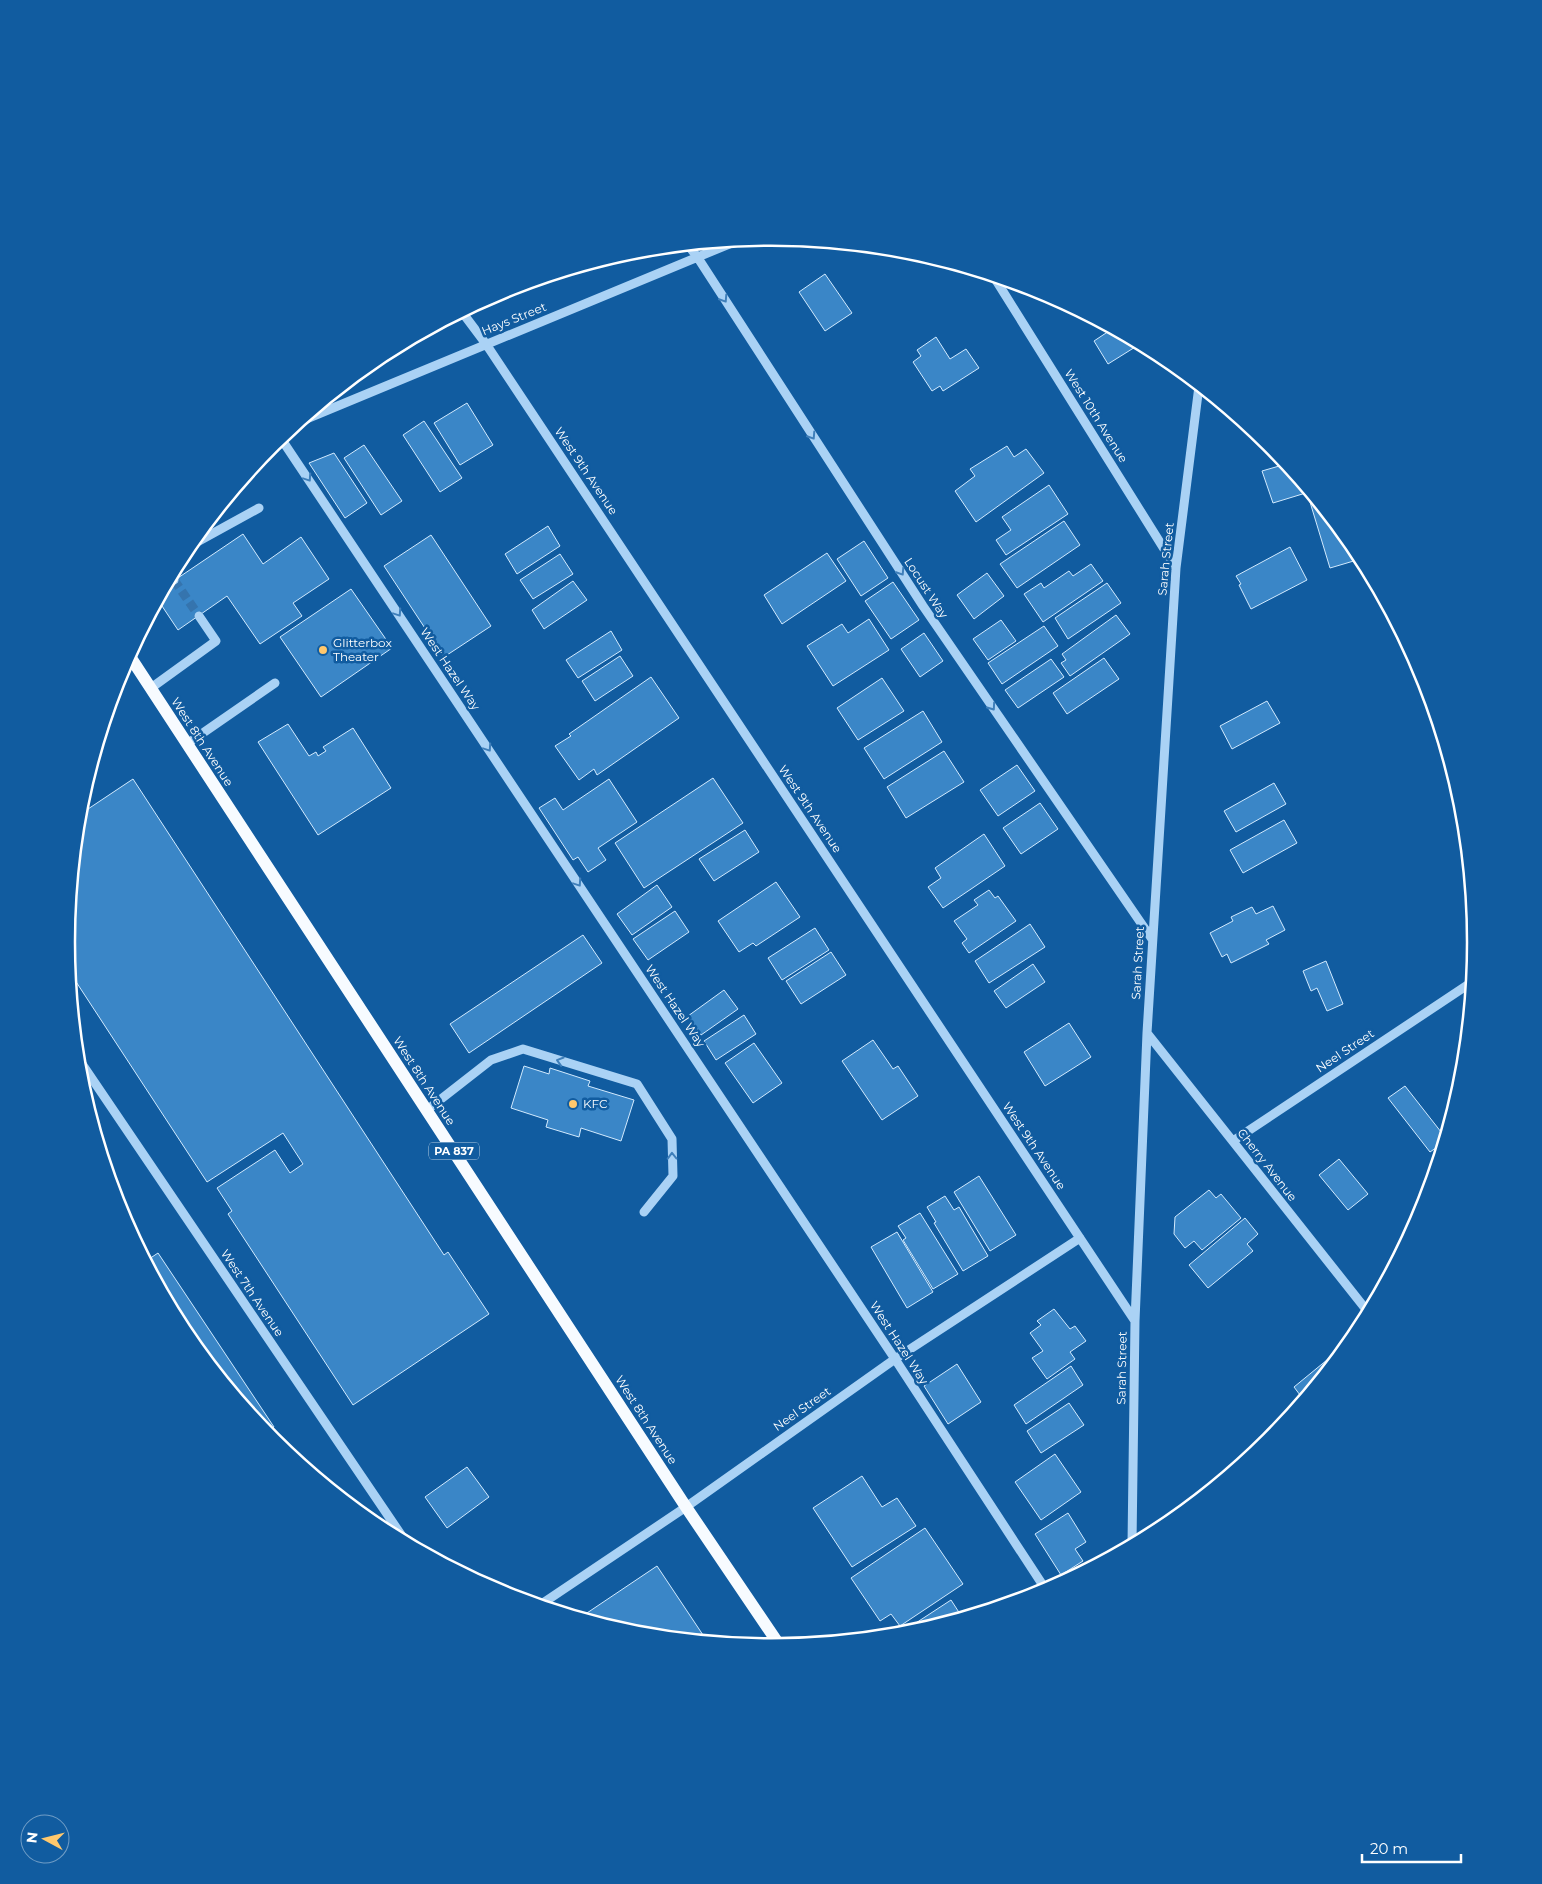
<svg xmlns="http://www.w3.org/2000/svg" width="1542" height="1884" viewBox="0 0 1542 1884" font-family="Montserrat,sans-serif">
<style>
.building{fill:#3a86c7;stroke:#d2eafe}
.lines{fill:none;stroke-linecap:round;stroke-linejoin:round}
.minor-tunnel{stroke:#3574ae;stroke-width:9;stroke-dasharray:9 4.5;stroke-linecap:butt}
.minor{stroke:#aad2f5;stroke-width:9}
.major{stroke:#f7fbff;stroke-width:12}
.oneway{stroke:#3f7fba}
.poi-dot{fill:#ffc86d;stroke:#115ca0;stroke-width:2}
.labels{text-anchor:middle;stroke-width:5;stroke-linejoin:round;paint-order:stroke}
.shield{fill:#115ca0;stroke:#b8cee2;stroke-width:1}
.shield-label{font-size:11px;font-weight:bold;fill:#fff}
.street-label{font-size:12px;fill:#fff;stroke:#115ca0}
.poi-label{font-size:12px;fill:#fff;stroke:#115ca0;text-anchor:start}
.rim{fill:none;stroke:#fff;stroke-width:2.5}
</style>
<rect width="100%" height="100%" fill="#115ca0"/>
<path class="building" d="M825 274 852 313 825 331 799 292Z
M1112 329 1140 344 1108 364 1094 341Z
M936 337 950 359 966 349 979 368 943 391 940 386 932 391 913 362 921 356 917 350Z
M467 403 493 445 460 465 434 423Z
M424 421 462 478 440 492 403 435Z
M364 445 402 501 381 515 344 458Z
M1007 446 1014 457 1026 449 1044 473 976 522 955 491 975 476 970 469Z
M334 453 367 503 345 518 309 463Z
M1286 464 1309 492 1273 503 1262 471Z
M1049 485 1068 514 1006 555 996 540 1011 530 1002 517Z
M1316 500 1353 545 1357 560 1330 568 1310 502Z
M1064 521 1080 545 1017 588 1000 564Z
M548 526 560 546 517 574 505 554Z
M243 534 263 564 301 537 329 579 293 603 302 616 260 644 227 596 178 630 158 600 166 586Z
M431 535 491 626 444 657 384 566Z
M864 541 888 578 861 596 837 559Z
M1290 547 1307 580 1251 609 1239 585 1241 584 1236 576Z
M827 553 846 581 782 624 764 595Z
M560 554 573 574 533 599 520 580Z
M1091 564 1103 581 1043 622 1024 594 1041 583 1044 588 1069 571 1073 576Z
M987 573 1004 596 974 619 957 595Z
M573 581 587 600 544 629 532 610Z
M893 582 919 620 891 639 865 601Z
M1107 583 1121 603 1068 639 1055 618Z
M351 589 392 648 321 697 280 637Z
M1116 615 1130 634 1070 676 1061 663 1066 660 1062 654Z
M869 619 889 650 833 686 807 646 842 624 848 633Z
M1001 620 1016 641 988 660 973 639Z
M1044 626 1058 646 1002 684 988 663Z
M611 631 622 650 578 678 566 660Z
M924 633 943 661 920 677 901 649Z
M620 656 633 676 595 701 582 681Z
M1104 658 1119 679 1067 714 1053 693Z
M1051 659 1064 677 1018 708 1005 690Z
M651 677 679 718 597 775 594 769 579 780 555 746 571 736 569 734Z
M882 678 904 711 858 740 837 708Z
M1267 701 1280 723 1232 749 1220 726Z
M923 711 942 742 884 779 864 748Z
M288 724 309 756 316 752 318 756 326 751 323 747 353 728 391 788 318 835 258 742Z
M944 751 964 782 906 818 887 787Z
M1017 765 1035 791 998 816 980 790Z
M713 778 743 823 644 888 615 843Z
M133 779 444 1255 448 1252 489 1314 353 1405 228 1214 232 1211 217 1188 275 1150 290 1173 303 1164 283 1133 207 1182 69 971 66 942 69 910 74 906 70 900 79 815Z
M609 779 637 822 598 848 606 860 588 872 578 857 573 860 539 808 555 798 563 810Z
M1274 783 1286 804 1236 832 1224 811Z
M1040 803 1058 829 1021 854 1003 828Z
M1284 820 1297 843 1243 873 1230 850Z
M745 830 759 852 714 881 699 859Z
M984 834 1005 866 943 908 928 887 941 878 935 868Z
M776 882 800 917 756 946 753 943 739 952 718 921Z
M657 885 672 907 632 935 617 914Z
M989 890 995 898 998 896 1016 921 969 953 962 943 967 939 954 921 978 905 974 900Z
M1273 906 1285 930 1266 940 1269 944 1231 963 1227 954 1222 957 1210 933 1233 921 1231 917 1252 907 1256 914Z
M675 911 689 932 648 960 633 939Z
M1030 924 1045 947 989 983 975 961Z
M815 928 829 950 782 980 768 958Z
M583 935 602 963 469 1053 450 1024Z
M831 952 846 975 801 1004 786 981Z
M1326 961 1343 1004 1327 1011 1317 988 1311 991 1303 971Z
M1033 964 1045 982 1006 1008 994 991Z
M724 990 738 1009 701 1035 688 1016Z
M744 1015 756 1034 716 1060 704 1041Z
M1069 1023 1091 1057 1045 1086 1024 1052Z
M873 1040 893 1069 898 1066 918 1096 882 1120 842 1061Z
M754 1043 782 1083 753 1103 725 1063Z
M524 1066 549 1074 550 1068 590 1081 588 1086 634 1100 621 1141 581 1128 579 1137 546 1127 548 1120 511 1108Z
M1405 1086 1445 1137 1443 1143 1430 1152 1388 1098Z
M1339 1159 1368 1194 1348 1210 1319 1175Z
M979 1176 1016 1235 990 1251 954 1192Z
M1209 1190 1216 1198 1221 1194 1241 1218 1202 1250 1194 1241 1185 1248 1174 1234 1175 1217Z
M945 1196 954 1210 959 1207 988 1256 963 1271 934 1223 936 1222 927 1207Z
M920 1213 958 1274 933 1289 903 1240 906 1238 898 1226Z
M1245 1218 1258 1234 1247 1244 1253 1251 1208 1288 1189 1265Z
M897 1232 933 1292 907 1308 871 1247Z
M158 1253 274 1427 266 1432 185 1333 146 1261Z
M1054 1309 1070 1329 1075 1326 1086 1341 1070 1352 1075 1359 1047 1379 1032 1358 1043 1351 1030 1333 1041 1325 1037 1321Z
M1333 1355 1336 1359 1303 1399 1294 1387Z
M957 1364 981 1402 948 1424 924 1386Z
M1071 1366 1083 1385 1026 1424 1014 1405Z
M1069 1403 1084 1425 1041 1453 1027 1431Z
M1055 1454 1081 1492 1041 1520 1015 1482Z
M467 1467 489 1497 447 1528 425 1497Z
M862 1476 882 1507 897 1498 916 1526 852 1567 813 1508Z
M1068 1513 1086 1542 1075 1549 1083 1561 1061 1575 1035 1534Z
M925 1528 963 1584 900 1626 891 1614 880 1621 851 1578Z
M657 1566 703 1635 697 1639 633 1633 581 1617Z
M951 1600 962 1617 908 1633 899 1634Z"/>
<g class="lines">
<path class="minor-tunnel" d="M174 580 199 616"/>
<path class="minor" d="M688 245 698 258 923 606 1152 939
M994 277 1176 568
M462 312 486 344 1135 1321
M299 422 739 240
M280 437 895 1359 1046 1590
M188 547 259 508
M171 576 174 580
M151 688 216 641 199 616
M187 744 275 683
M1147 1033 1368 1312
M78 1058 406 1542
M427 1110 491 1060 523 1049 637 1084 672 1139 673 1176 644 1212
M1233 1141 1472 982
M1132 1544 1135 1321 1147 1033 1176 568 1199 386
M540 1605 686 1507 895 1359 1080 1238"/>
<path class="major" d="M129 655 686 1507 780 1646"/>
</g>
<defs><path id="oneway-chevron" d="M-2-3.5L2.5 0L-2 3.5" fill="none" stroke-width="1.6" stroke-linecap="round" stroke-linejoin="round" transform="scale(1.25)"/></defs>
<g class="oneway">
<use href="#oneway-chevron" transform="translate(724 299) rotate(57)"/>
<use href="#oneway-chevron" transform="translate(812 436) rotate(57)"/>
<use href="#oneway-chevron" transform="translate(308 478) rotate(56)"/>
<use href="#oneway-chevron" transform="translate(901 572) rotate(57)"/>
<use href="#oneway-chevron" transform="translate(398 613) rotate(56)"/>
<use href="#oneway-chevron" transform="translate(992 707) rotate(55)"/>
<use href="#oneway-chevron" transform="translate(488 748) rotate(56)"/>
<use href="#oneway-chevron" transform="translate(578 883) rotate(56)"/>
<use href="#oneway-chevron" transform="translate(560 1061) rotate(-163)"/>
<use href="#oneway-chevron" transform="translate(672 1156) rotate(-91)"/>
</g>
<g class="poi-dot">
<circle cx="323" cy="650" r="5"/>
<circle cx="573" cy="1104" r="5"/>
</g>
<g class="labels">
<rect class="shield" x="429" y="1142.5" width="50" height="17" rx="4"/>
<g class="shield-label">
<text x="454" y="1155">PA 837</text>
</g>
<g class="street-label">
<text transform="translate(514 319) rotate(-22)" y="4">Hays Street</text>
<text transform="translate(1096 416) rotate(58)" y="4">West 10th Avenue</text>
<text transform="translate(586 471) rotate(56)" y="4">West 9th Avenue</text>
<text transform="translate(1166 559) rotate(-84)" y="4">Sarah Street</text>
<text transform="translate(926 588) rotate(57)" y="4">Locust Way</text>
<text transform="translate(450 669) rotate(56)" y="4">West Hazel Way</text>
<text transform="translate(202 742) rotate(57)" y="4">West 8th Avenue</text>
<text transform="translate(810 809) rotate(56)" y="4">West 9th Avenue</text>
<text transform="translate(1138 963) rotate(-87)" y="4">Sarah Street</text>
<text transform="translate(675 1006) rotate(56)" y="4">West Hazel Way</text>
<text transform="translate(1345 1051) rotate(-34)" y="4">Neel Street</text>
<text transform="translate(424 1081) rotate(57)" y="4">West 8th Avenue</text>
<text transform="translate(1034 1146) rotate(56)" y="4">West 9th Avenue</text>
<text transform="translate(1267 1165) rotate(52)" y="4">Cherry Avenue</text>
<text transform="translate(252 1293) rotate(56)" y="4">West 7th Avenue</text>
<text transform="translate(899 1343) rotate(57)" y="4">West Hazel Way</text>
<text transform="translate(1122 1368) rotate(-89)" y="4">Sarah Street</text>
<text transform="translate(802 1409) rotate(-35)" y="4">Neel Street</text>
<text transform="translate(646 1420) rotate(57)" y="4">West 8th Avenue</text>
</g>
<g class="poi-label">
<text x="333" y="647">Glitterbox<tspan x="333" dy="14">Theater</tspan></text>
<text x="583" y="1108">KFC</text>
</g>
</g>
<path d="M0 0H1542V1884H0ZM75 942a696 696 0 1 1 1392 0a696 696 0 1 1-1392 0Z" fill="#115ca0" fill-rule="evenodd"/>
<path class="rim" d="M75 942a696 696 0 1 1 1392 0a696 696 0 1 1-1392 0Z"/>
<g transform="translate(45 1839) rotate(277)"><circle r="24" fill="#115ca0" stroke="#709dc6"/>
<path d="M0-4L9 19L0 12L-9 19Z" fill="#ffc86d"/>
<text y="-8" font-size="14" font-weight="bold" text-anchor="middle" fill="#ffffff">N</text>
</g>
<path d="M1362 1854v8h99v-8" fill="none" stroke="#ffffff" stroke-width="2.5"/>
<text x="1370" y="1854" font-size="15" fill="#ffffff" stroke="#115ca0" stroke-width="4" paint-order="stroke">20 m</text>
</svg>
